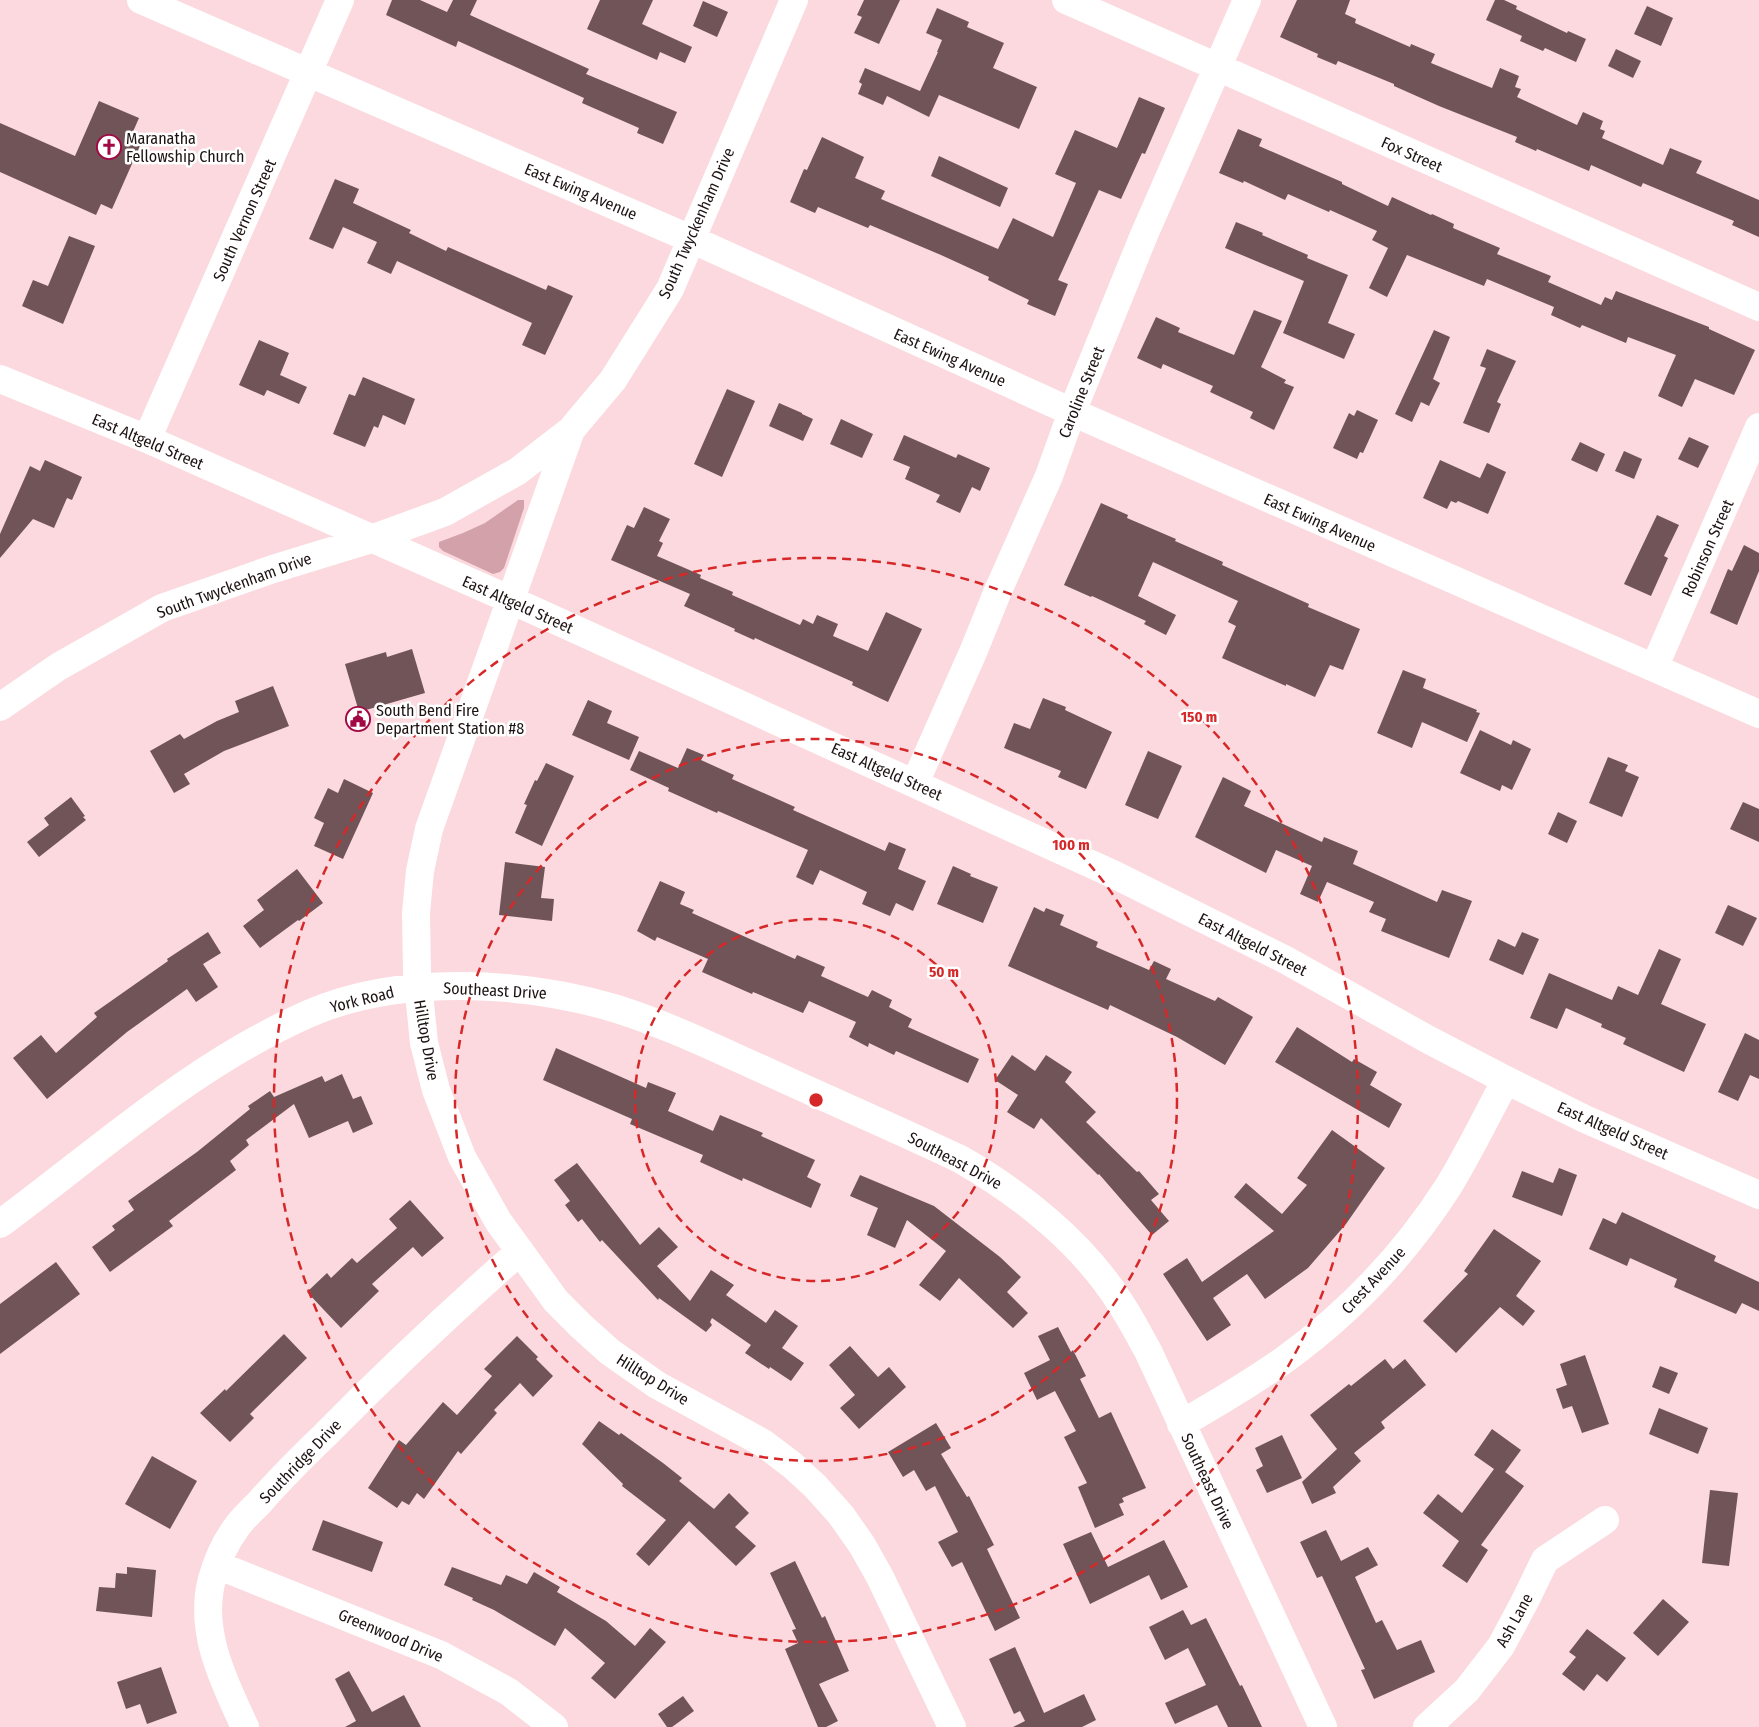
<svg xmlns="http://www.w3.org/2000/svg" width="1759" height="1727" viewBox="0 0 1759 1727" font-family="'Fira Sans Condensed',sans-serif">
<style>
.green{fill:#d2a1a9}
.building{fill:#705458}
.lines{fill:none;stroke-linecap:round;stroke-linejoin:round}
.minor{stroke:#fff;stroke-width:28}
.ring{fill:none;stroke:#d62828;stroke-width:2.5;stroke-dasharray:9 6}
.labels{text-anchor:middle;stroke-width:5;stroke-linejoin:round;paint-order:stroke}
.poi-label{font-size:16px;fill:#1d1213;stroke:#fff;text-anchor:start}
.street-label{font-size:16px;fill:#1d1213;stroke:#fff}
.centre{fill:#d62828;stroke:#fff;stroke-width:2.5}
.ring-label{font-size:15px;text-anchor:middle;font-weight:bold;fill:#d62828;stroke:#fff;stroke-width:5;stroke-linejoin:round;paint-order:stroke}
</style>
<rect width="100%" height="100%" fill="#fbd9de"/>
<path class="green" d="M518 500H524V508L504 568 500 572 493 574 443 551 439 547V542L463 533 485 523Z"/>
<path class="building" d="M392 0H420L447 12 453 0H477L470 15 589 69 586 74 677 112 663 144 637 133 639 128 582 103 584 98 458 41 456 47 386 15Z
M600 0H653L642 24 692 47 685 63 660 52 657 60 587 29Z
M864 0H900L879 44 854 33 862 17 857 15Z
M1297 0H1350L1345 14 1356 19 1355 23 1410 47 1411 44 1435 54 1431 63 1492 88 1500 68 1519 76 1515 87 1521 89 1517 97 1577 125 1583 112 1603 121 1600 129 1605 131 1602 138 1663 165 1670 148 1702 161 1696 173 1759 200V237L1732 225 1734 221 1643 183 1641 187 1591 165 1589 171 1537 149 1536 151 1515 142 1517 137 1439 106 1394 86V84L1338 61 1336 65 1317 57 1318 54 1280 37Z
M1495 0H1504L1517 6 1516 9 1567 33 1568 31 1586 39 1576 62 1545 48 1543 51 1520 41 1522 36 1486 20Z
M703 1 728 12 717 37 693 26Z
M1647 6 1673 18 1661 46 1634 34Z
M937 8 969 22 967 27 1004 43 993 68 1037 87 1019 129 939 95 929 117 887 96 883 105 858 94 862 84 859 82 865 68 920 91 938 52H937L942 40 926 33Z
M1616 49 1641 61 1633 78 1608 66Z
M1139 97 1165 108 1145 154 1142 153 1121 199 1099 190 1058 280 1068 284 1055 316 1027 304 1029 300 988 280 989 277 941 255 870 225 868 228 818 207 815 213 790 202 804 169 807 170 822 137 864 157 855 178 885 191 881 199 998 249 1013 218 1053 237 1076 183 1055 174 1075 130 1117 148Z
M99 101 139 118 132 134 143 139 112 209 101 204 96 215 0 172V123L75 156Z
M1238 129 1262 139 1259 146 1342 182V184L1388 206 1392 197 1431 215 1432 214 1454 224 1453 228 1500 248 1497 254 1551 276 1548 282 1601 305 1605 297 1612 300 1616 291 1709 327V329L1755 350 1734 395 1695 379 1682 407 1658 396 1676 355 1628 337 1626 343 1582 325 1580 328 1551 315 1554 307 1487 279 1484 286 1407 255 1387 297 1369 288 1388 248 1372 240 1377 231 1330 210 1329 212 1288 194 1285 200 1244 181 1243 183 1219 173Z
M939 156 1008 188 1000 207 931 176Z
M335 179 359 189 353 203 411 230 409 233 446 251 448 247 546 290 548 285 573 296 545 355 522 345 532 323 397 261 391 274 367 263 377 242 343 227 333 249 309 239Z
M1236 222 1263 233 1262 235 1308 255 1307 258 1348 275 1328 323 1355 334 1344 359 1283 333 1304 281 1225 248Z
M69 236 95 246 63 324 22 306 33 280 48 286Z
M1254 310 1282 321 1261 367 1286 380 1284 383 1294 387 1274 430 1250 418 1253 412 1210 392 1213 386 1163 364 1161 369 1137 358 1156 317 1180 328 1178 332 1234 355Z
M1434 330 1450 337 1433 379 1440 383 1429 406 1421 402 1412 422 1395 414Z
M259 340 289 353 280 375 307 387 299 404 267 390 264 396 239 385Z
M1487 349 1516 361 1497 402 1501 404 1489 433 1463 423 1486 368 1480 366Z
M363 377 415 399 405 425 383 415 378 428 374 426 365 447 333 434 349 394 355 396Z
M727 389 755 401 722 477 694 464Z
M779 403 802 413V414L813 419 803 441 769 426Z
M1357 410 1378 420 1363 453 1360 452 1357 459 1333 448 1349 413 1354 416Z
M841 419 873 434 862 458 830 444Z
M904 435 956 458 958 454 990 468 980 491 972 487 960 513 936 502 940 495 905 479 910 467 893 460Z
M1689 437 1709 446 1698 468 1678 459Z
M1580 442 1605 454 1597 472 1571 460Z
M1624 451 1642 459 1634 479 1615 471Z
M45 460 82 477 72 500 67 498 54 528 33 519 0 558V534L30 466 40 471Z
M1440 460 1480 478 1487 463 1506 472 1488 514 1458 501 1456 503 1451 501 1447 509 1423 498Z
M1101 503 1128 515 1127 518 1176 539 1175 541 1223 562 1222 565 1309 604 1308 607 1360 629 1343 670 1330 665 1315 697 1286 684V686L1222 658 1236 626 1228 622 1238 601 1153 562 1138 596 1176 615 1166 635 1144 624 1146 621 1092 596 1091 597 1064 585Z
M644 507 670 519 659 541 663 543 657 556 701 575 700 578 733 592 732 595 800 625 803 619 813 624 817 615 838 624 833 636 868 651 886 612 922 629 888 702 852 685 853 682 755 638 754 640 734 631 735 629 684 606 690 594 611 560 627 525 634 528Z
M1657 515 1679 525 1664 556 1668 558 1651 596 1624 584Z
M1744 545 1759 553V571L1737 625 1710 613 1728 569 1732 571Z
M412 649 425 693 359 712 345 664 386 652 387 657Z
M1403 670 1426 679 1423 688 1477 710 1476 712 1480 713 1467 742 1422 722 1412 748 1377 733Z
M273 686 289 726 224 751 184 774 190 784 174 793 150 751 180 734 184 739 217 721 239 712 235 701Z
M1043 698 1066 707 1065 710 1112 732 1086 789 1058 777 1061 771 1004 748 1014 723 1030 729Z
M588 700 612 711 607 723 639 737 629 760 572 735Z
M1480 730 1511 745 1513 740 1531 749 1512 790 1502 785 1500 791 1460 773Z
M687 748 704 755 701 760 734 775 732 779 795 807 793 810 885 851 889 842 906 849 898 869 926 881 913 911 896 903 890 916 862 904 867 892 820 870 813 885 796 877 808 850 718 811 717 813 668 791 669 788 630 770 639 751 678 768Z
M1148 751 1182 766 1158 819 1125 805Z
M1608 757 1628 765 1625 771 1639 777 1622 817 1589 803Z
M546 763 574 776 542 846 515 833 527 805 524 804 535 780 537 781Z
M1223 777 1251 791 1244 806 1322 842 1324 837 1358 851 1353 864 1437 902 1442 890 1472 901 1449 958 1381 931 1386 919 1369 912 1374 902 1327 882 1318 902 1300 894 1312 866 1276 850 1266 873 1195 837Z
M344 779 373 793 343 859 314 846 324 823 314 818 328 788 338 793Z
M71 797 85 816 83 817 86 820 39 857 27 842 49 825 44 818Z
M1743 802 1759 809V842L1730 829Z
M1558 812 1577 821 1567 843 1548 834Z
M505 862 545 867 541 898 554 899 552 921 499 915Z
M953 866 971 874 970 876 998 887 983 923 937 904Z
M297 869 323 903 299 921 298 920 260 948 243 926 264 910 257 900Z
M660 881 685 892 680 904 694 910 692 913 795 959 797 955 825 967 821 976 868 997 872 990 892 1000 889 1007 912 1019 908 1027 979 1059 968 1083 896 1051 894 1055 869 1043 868 1047 849 1037 856 1022 809 1001 803 1013 753 992 752 994 702 972 708 959 657 937 655 941 637 931Z
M1728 905 1757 918 1743 946 1715 933Z
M1034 907 1044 912 1046 908 1064 915 1060 925 1098 942 1096 947 1149 970 1154 961 1171 969 1166 979 1215 1001 1218 997 1253 1017 1225 1065 1177 1037 1110 1005 1108 1010 1008 966Z
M208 932 221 953 203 964 218 987 196 1002 187 989 127 1032 47 1099 13 1058 41 1035 56 1053 97 1017 94 1013 168 961 167 959Z
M1522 932 1539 939 1523 975 1489 960 1498 939 1515 947Z
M1659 949 1681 959 1661 1004 1706 1024 1684 1072 1623 1044 1626 1038 1601 1027 1602 1024 1566 1008 1557 1029 1530 1018 1549 973 1612 1000 1618 986 1638 995Z
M1297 1027 1352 1062 1354 1059 1377 1072 1370 1085 1402 1104 1389 1128 1275 1062Z
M1745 1033 1759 1040V1079L1750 1075 1738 1101 1718 1092Z
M556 1048 646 1088 648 1082 676 1093 668 1111 713 1131 720 1115 763 1133 761 1136 815 1160 807 1177 821 1184 811 1208 743 1178 742 1181 700 1162 703 1155 630 1124 632 1119 543 1080Z
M1012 1055 1035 1071 1046 1055 1072 1072 1065 1082 1096 1112 1086 1122 1137 1172 1139 1171 1159 1194 1151 1200 1169 1221 1152 1235 1099 1174 1098 1175 1041 1118 1034 1129 1007 1112 1018 1095 995 1080Z
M342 1074 353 1099 361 1096 373 1124 353 1133 348 1121 309 1138 294 1104 246 1140 249 1145 230 1161 236 1170 169 1221 173 1226 110 1272 92 1247 115 1230 112 1226 134 1210 128 1201 197 1152 250 1109 248 1106 270 1091 274 1097 322 1076 325 1082Z
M1332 1130 1385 1168 1346 1224 1308 1268 1265 1299 1247 1274 1213 1298 1231 1325 1207 1341 1163 1274 1187 1258 1202 1282 1274 1231 1234 1197 1246 1183 1282 1214 1307 1185 1297 1178Z
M577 1163 640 1245 659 1227 678 1247 657 1266 690 1301 711 1270 734 1285 726 1295 766 1323 775 1310 798 1326 782 1348 804 1363 791 1381 770 1367 769 1369 745 1353 751 1345 712 1318 710 1322 712 1325 706 1332 659 1298 658 1300 602 1240 600 1242 582 1219 578 1222 565 1205 570 1201 554 1180Z
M1559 1168 1577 1175 1562 1216 1512 1197 1522 1171 1553 1183Z
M860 1175 934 1206 1000 1257 1021 1277 1007 1292 1028 1313 1013 1328 959 1278 940 1301 919 1285 946 1251 907 1220 895 1248 867 1235 878 1208 850 1196Z
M410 1200 444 1238 422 1257 413 1247 372 1284 379 1291 341 1328 307 1292 327 1273 331 1278 352 1258 357 1263 397 1228 389 1219Z
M1622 1212 1716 1256 1714 1261 1759 1282V1311L1742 1303 1736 1314 1674 1287 1677 1279 1630 1258 1627 1266 1589 1249 1603 1218 1616 1224Z
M1494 1229 1541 1261 1516 1296 1535 1311 1523 1326 1500 1307 1456 1353 1423 1321 1468 1274 1464 1271Z
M56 1262 80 1294 0 1354V1304Z
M1058 1327 1071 1352 1073 1350 1086 1376 1080 1379 1099 1418 1111 1412 1146 1488 1122 1498 1124 1502 1119 1504 1124 1515 1095 1528 1078 1487 1087 1483 1064 1437 1076 1431 1055 1391 1037 1400 1024 1373 1050 1360 1038 1336Z
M284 1334 307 1358 250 1414 254 1418 230 1442 200 1413 225 1389 226 1391Z
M517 1336 538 1357 536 1359 553 1376 533 1397 520 1383 494 1410 497 1413 461 1454 458 1451 424 1499 417 1493 409 1505 402 1501 397 1508 368 1488 399 1440 406 1445 443 1402 457 1415 492 1376 484 1369Z
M850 1346 878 1377 889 1367 906 1387 859 1429 840 1408 855 1395 829 1365Z
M1585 1355 1609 1424 1582 1433 1572 1406 1563 1409 1556 1389 1567 1385 1560 1364Z
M1385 1359 1393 1369 1405 1359 1426 1385 1381 1422 1385 1428 1354 1453 1361 1461 1333 1487 1336 1493 1312 1504 1302 1482 1337 1449 1310 1415 1349 1384 1351 1386Z
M1660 1366 1678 1373 1669 1394 1652 1387Z
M1659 1408 1708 1428 1698 1454 1649 1434Z
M599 1421 619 1435 621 1433 663 1463 682 1478 679 1481 714 1509 729 1493 749 1513 735 1527 756 1546 736 1566 689 1521 649 1566 636 1554 666 1520 622 1486 623 1484 582 1444Z
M936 1423 951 1448 941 1454 967 1497 969 1496 994 1545 987 1549 1020 1618 995 1631 962 1562 952 1567 938 1542 958 1532 935 1486 926 1491 914 1470 903 1477 888 1452Z
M1492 1429 1521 1450 1505 1472 1524 1486 1481 1545 1488 1550 1467 1583 1442 1566 1459 1541 1423 1513 1438 1494 1462 1513 1494 1469 1474 1455Z
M1282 1435 1302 1478 1267 1493 1256 1470 1263 1466 1255 1448Z
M152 1456 197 1481 170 1529 125 1504Z
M1710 1490 1738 1493 1729 1566 1702 1563Z
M323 1520 383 1542 372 1572 312 1550Z
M1326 1530 1341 1561 1368 1547 1378 1565 1355 1577 1376 1623 1382 1620 1397 1650 1421 1640 1435 1672 1374 1699 1361 1670 1365 1669 1322 1576 1317 1578 1300 1542Z
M1091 1532 1108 1567 1164 1540 1188 1587 1161 1600 1149 1575 1090 1604 1063 1544Z
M795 1561 822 1618 825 1616 849 1671 819 1684 838 1721 826 1727H818L785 1649 798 1643 792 1630 796 1629 770 1573Z
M127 1567 156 1570 152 1617 96 1611 99 1587 115 1588 116 1573 127 1574Z
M452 1567 501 1585 506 1575 527 1584 534 1572 560 1587 557 1592 606 1621 635 1646 650 1628 666 1642 615 1699 591 1678 605 1663 565 1628 555 1646 494 1610 472 1600 473 1598 444 1585Z
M1663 1599 1689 1622 1658 1656 1633 1633Z
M1183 1610 1191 1625 1206 1618 1240 1686 1242 1685 1262 1727H1228L1217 1705 1175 1724 1165 1703 1206 1685 1188 1648 1165 1660 1149 1627Z
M1587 1629 1626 1658 1607 1682 1597 1674 1584 1691 1562 1674 1576 1657 1569 1652Z
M1015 1647 1044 1713 1084 1694 1096 1720 1082 1727H1013L1025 1721 1020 1711 1014 1714 989 1659Z
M161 1667 177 1713 147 1724 140 1704 126 1709 117 1682Z
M349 1671 372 1712 404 1695 421 1727H345L356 1721 335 1679Z
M683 1696 694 1711 672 1727H667L658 1714Z"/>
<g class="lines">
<path class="minor" d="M141 0 691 239 1072 412 1759 714
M794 0 670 289 613 380 571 430 429 829 420 871 416 913 417 973 424 1043 436 1090 462 1157 498 1221 556 1301 581 1326 610 1352 657 1385 763 1443 792 1465 815 1486 841 1515 862 1545 880 1577 952 1727
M1066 0 1759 307
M0 379 147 439 511 600 1115 875 1284 959 1429 1040 1506 1080 1585 1119 1759 1195
M147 439 340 0
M1654 668 1759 427
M0 707 58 667 162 608 273 569 371 539 445 512 518 471 571 430
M915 783 974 650 997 593 1049 476 1072 412 1144 235 1247 0
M0 1224C100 1150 193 1065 308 1014 399 974 524 981 617 1009 671 1026 723 1052 775 1075 836 1103 899 1130 960 1159 1021 1194 1083 1243 1121 1304 1131 1319 1139 1335 1148 1351L1323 1727
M1181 1424C1216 1404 1251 1383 1284 1360 1349 1313 1405 1254 1448 1187 1469 1153 1487 1115 1506 1080
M217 1565 441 1655 509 1692 554 1727
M245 1727C224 1682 198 1631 212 1579 217 1561 225 1543 236 1528 242 1519 251 1511 259 1503 280 1479 302 1457 325 1435 388 1371 453 1310 520 1251
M1427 1727 1467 1690 1501 1646 1524 1603 1545 1560 1605 1520"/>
</g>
<g class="ring">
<circle cx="816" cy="1100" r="181"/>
<circle cx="816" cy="1100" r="361"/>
<circle cx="816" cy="1100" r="542"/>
</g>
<defs>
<symbol id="church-ring" viewBox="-11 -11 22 22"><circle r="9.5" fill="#fff" stroke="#a20843" stroke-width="1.5"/><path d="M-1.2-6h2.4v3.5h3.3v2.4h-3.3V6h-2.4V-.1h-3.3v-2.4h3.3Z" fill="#a20843"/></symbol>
<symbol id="civic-ring" viewBox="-11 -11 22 22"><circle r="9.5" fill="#fff" stroke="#a20843" stroke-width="1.5"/><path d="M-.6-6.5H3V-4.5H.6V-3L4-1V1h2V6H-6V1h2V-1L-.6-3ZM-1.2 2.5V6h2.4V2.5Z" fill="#a20843"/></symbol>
</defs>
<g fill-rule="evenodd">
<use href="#church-ring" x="95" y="133" width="28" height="28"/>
<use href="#civic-ring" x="344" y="705" width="28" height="28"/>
</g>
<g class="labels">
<g class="poi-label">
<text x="126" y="144">Maranatha<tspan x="126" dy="18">Fellowship Church</tspan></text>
<text x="376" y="716">South Bend Fire<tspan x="376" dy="18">Department Station #8</tspan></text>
</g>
<g class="street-label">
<text transform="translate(1412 154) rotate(24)" y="6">Fox Street</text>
<text transform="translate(581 191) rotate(23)" y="6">East Ewing Avenue</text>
<text transform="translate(244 220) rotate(-66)" y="6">South Vernon Street</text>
<text transform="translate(696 223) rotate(-66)" y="6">South Twyckenham Drive</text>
<text transform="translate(950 357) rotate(24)" y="6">East Ewing Avenue</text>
<text transform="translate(1081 392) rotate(-68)" y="6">Caroline Street</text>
<text transform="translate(148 441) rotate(23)" y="6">East Altgeld Street</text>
<text transform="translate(1320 522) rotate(24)" y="6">East Ewing Avenue</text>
<text transform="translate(1707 548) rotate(-66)" y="6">Robinson Street</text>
<text transform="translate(234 585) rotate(-20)" y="6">South Twyckenham Drive</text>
<text transform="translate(518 604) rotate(24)" y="6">East Altgeld Street</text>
<text transform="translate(887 771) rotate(24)" y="6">East Altgeld Street</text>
<text transform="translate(1253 944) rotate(27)" y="6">East Altgeld Street</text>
<text transform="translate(495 990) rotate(3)" y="6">Southeast Drive</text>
<text transform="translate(362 999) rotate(-14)" y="6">York Road</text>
<text transform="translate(427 1040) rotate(80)" y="6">Hilltop Drive</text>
<text transform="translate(1613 1130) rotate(24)" y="6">East Altgeld Street</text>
<text transform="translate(955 1160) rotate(28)" y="6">Southeast Drive</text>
<text transform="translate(1373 1280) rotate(-47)" y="6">Crest Avenue</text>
<text transform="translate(653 1379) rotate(32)" y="6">Hilltop Drive</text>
<text transform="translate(300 1461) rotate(-46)" y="6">Southridge Drive</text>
<text transform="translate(1208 1481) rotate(65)" y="6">Southeast Drive</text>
<text transform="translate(1514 1620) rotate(-61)" y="6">Ash Lane</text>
<text transform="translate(391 1635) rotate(23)" y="6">Greenwood Drive</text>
</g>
</g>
<circle cx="816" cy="1100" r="8" class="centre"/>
<g class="ring-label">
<text x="1199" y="722">150 m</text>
<text x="1071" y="850">100 m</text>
<text x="944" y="977">50 m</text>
</g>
</svg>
